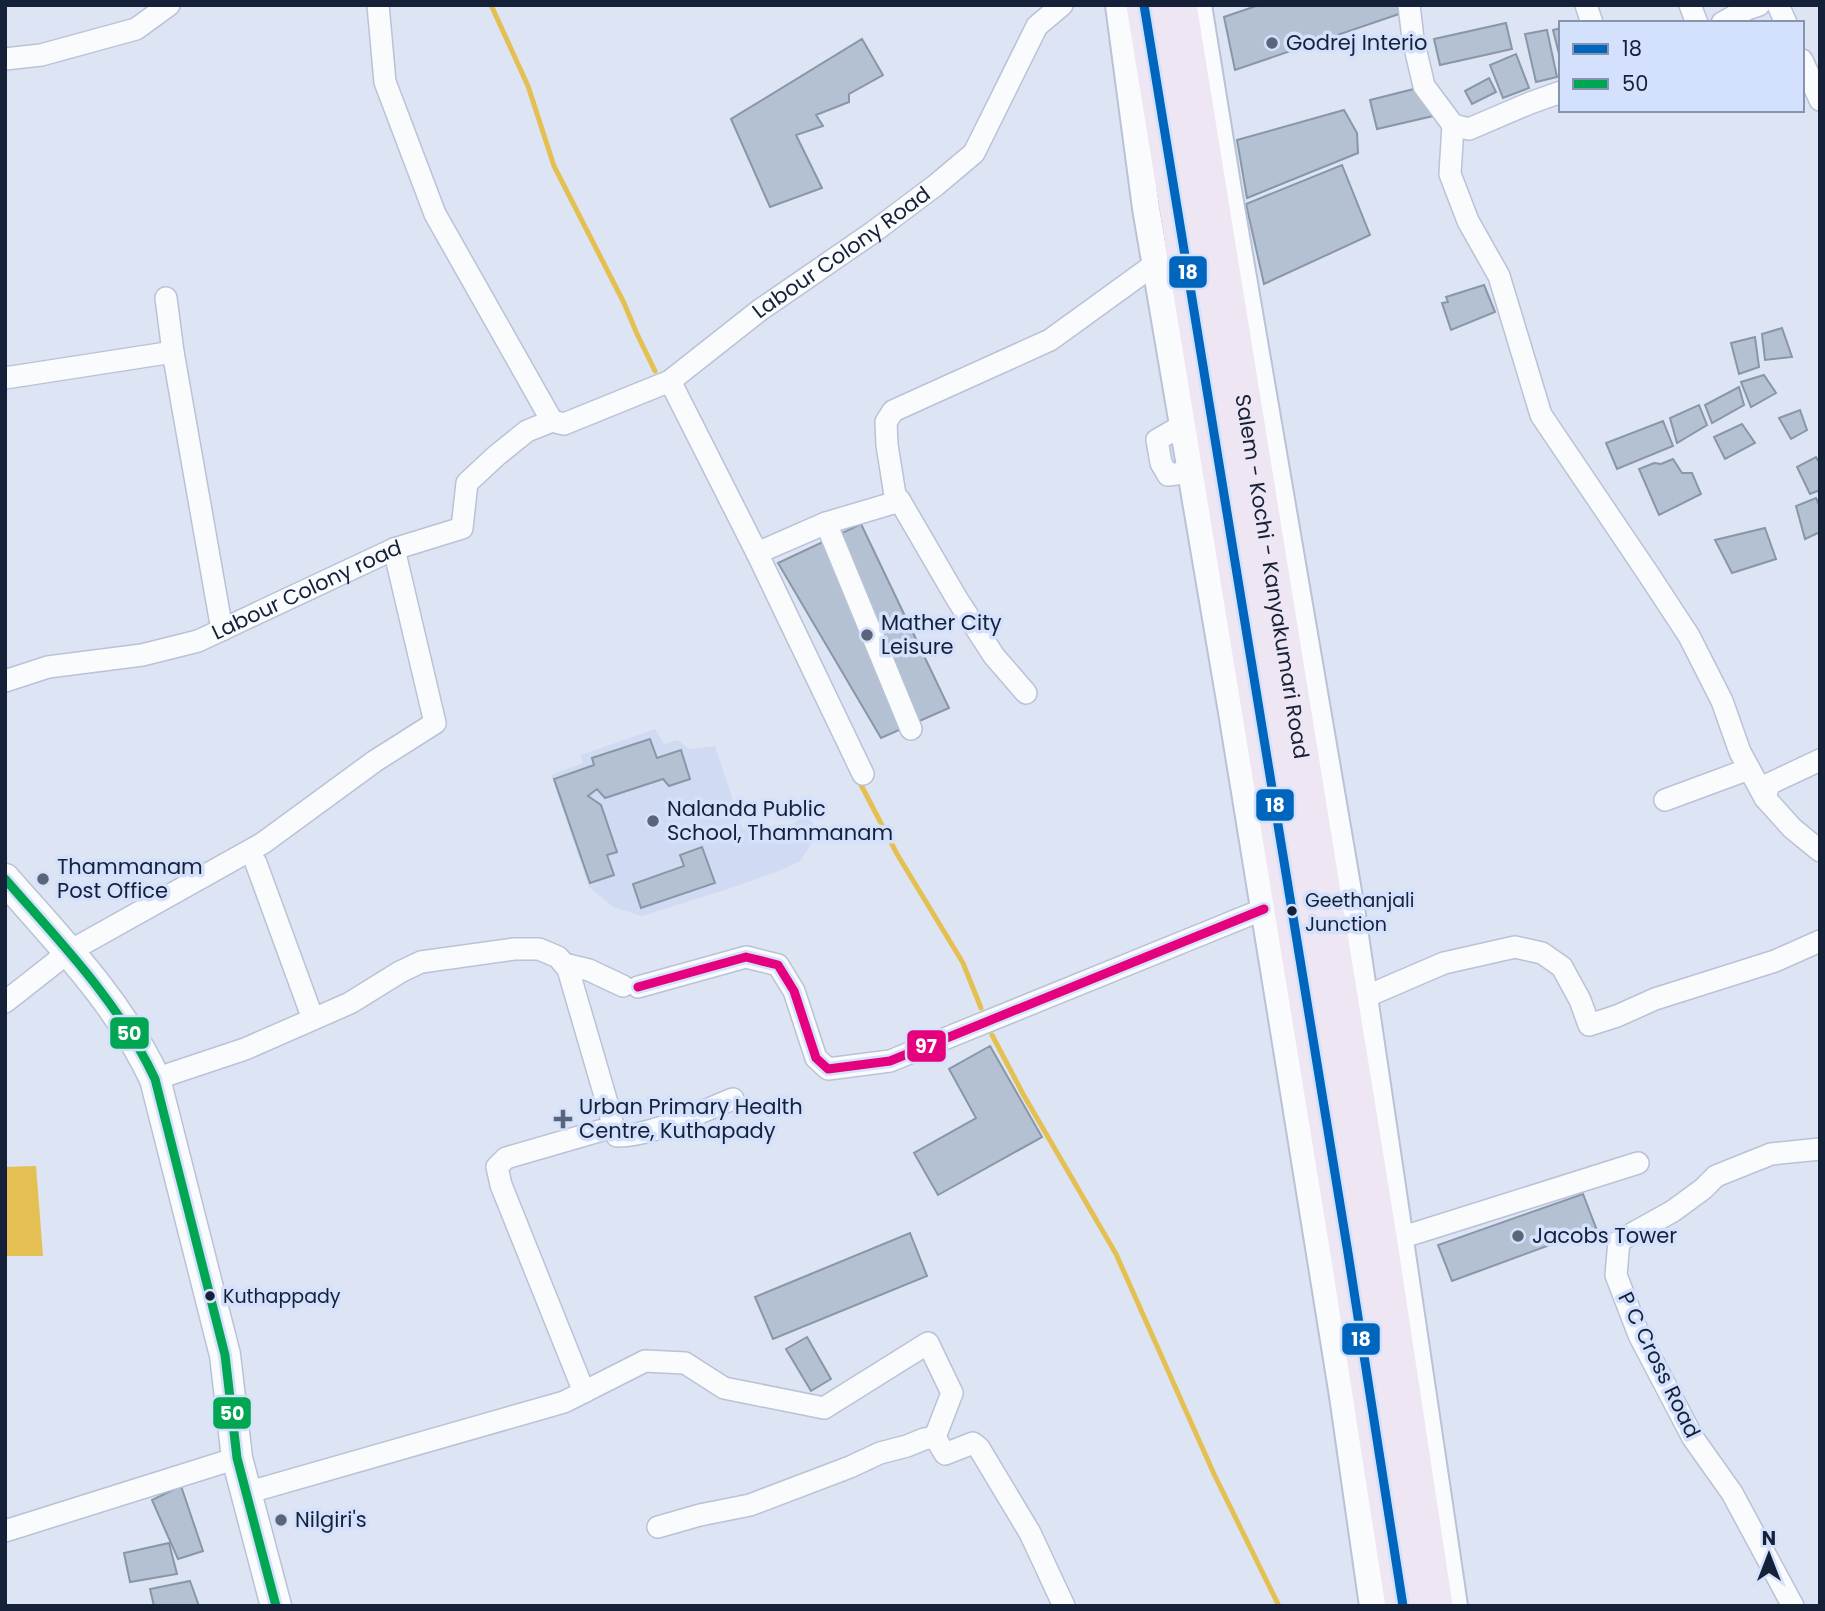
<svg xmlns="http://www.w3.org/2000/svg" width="1825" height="1611" viewBox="0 0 1825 1611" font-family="Poppins,sans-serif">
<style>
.built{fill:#d0dbf3}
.water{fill:#e4c053}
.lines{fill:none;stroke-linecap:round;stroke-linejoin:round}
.stream{stroke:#e4c053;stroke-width:5}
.building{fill:#b3c1d3;stroke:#8897a8;stroke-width:2}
.minor-casing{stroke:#b9c2d6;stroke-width:24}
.tertiary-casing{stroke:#b9c2d6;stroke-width:30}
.secondary-casing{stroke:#b9c2d6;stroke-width:33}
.trunk-casing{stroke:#b6aec3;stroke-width:38}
.minor{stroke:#fafbfd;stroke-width:21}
.tertiary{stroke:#fafbfd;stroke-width:26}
.secondary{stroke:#fafbfd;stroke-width:30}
.trunk{stroke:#eee6f2;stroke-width:35}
.bus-1-casing{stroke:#d4e1fd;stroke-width:14}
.bus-2-casing{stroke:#d4e1fd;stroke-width:14}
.bus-3-casing{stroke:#d4e1fd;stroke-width:14}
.bus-1{stroke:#0065bd;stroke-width:9}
.bus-2{stroke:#00a651;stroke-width:9}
.bus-3{stroke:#e5007d;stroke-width:9}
.poi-dot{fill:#5b657a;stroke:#d4e1fd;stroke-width:2.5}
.bus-dot{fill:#152039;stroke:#d4e1fd;stroke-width:2.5}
.labels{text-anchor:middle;stroke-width:7;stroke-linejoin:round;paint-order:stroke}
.bus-label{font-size:19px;fill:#152039;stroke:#d4e1fd;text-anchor:start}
.poi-label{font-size:21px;fill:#152039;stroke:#d4e1fd;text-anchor:start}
.street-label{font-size:21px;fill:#152039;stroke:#d4e1fd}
.line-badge{stroke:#d4e1fd;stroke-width:2.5}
.badge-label{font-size:19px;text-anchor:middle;font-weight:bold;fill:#fff}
</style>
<rect width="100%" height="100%" fill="#dde4f4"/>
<path class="built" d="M655 729 664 744 678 740 689 749 715 746 742 828 761 834 781 831 807 815 822 836 810 845 800 861 779 871 731 888 642 916 613 907 589 887 551 775 583 763 581 755Z"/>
<path class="water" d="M36 1166 43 1256H5V1167Z"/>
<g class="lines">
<path class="stream" d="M491 5 528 86 554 166 624 303 637 334 655 371
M858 779 897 854 963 963 981 1008
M992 1035 1023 1094 1116 1254 1214 1474 1279 1606"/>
</g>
<path class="building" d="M1259 5H1402V13L1235 70 1224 17Z
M1506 23 1512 49 1440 65 1434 39Z
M1561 28V62L1553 30Z
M1547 30 1557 77 1536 82 1525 34Z
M862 39 883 75 849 94V102L816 115 823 126 796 135 822 188 770 207 731 119Z
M1516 54 1529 88 1503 98 1490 65Z
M1489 78 1496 92 1472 104 1465 91Z
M1414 89 1433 116 1377 129 1370 100Z
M1344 110 1357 133 1358 153 1247 198 1237 140Z
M1342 165 1370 235 1264 284 1246 204Z
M1484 285 1495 312 1451 330 1442 303 1448 302 1446 297Z
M1782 328 1792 357 1765 360 1762 334Z
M1755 337 1759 367 1739 374 1731 343Z
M1764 375 1776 393 1751 407 1741 382Z
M1739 387 1744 405 1712 423 1705 405Z
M1699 405 1707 425 1677 443 1670 418Z
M1800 410 1807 430 1791 439 1779 418Z
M1663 421 1673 446 1617 469 1606 443Z
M1742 424 1755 443 1725 459 1714 437Z
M1816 457 1820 464V490L1810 494 1797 467Z
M1673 459 1682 473H1692L1701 494 1659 515 1639 469 1654 463 1661 464Z
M1816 498 1820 507V532L1805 539 1796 506Z
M861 524 949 708 881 738 778 563Z
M1765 528 1776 559 1732 573 1715 540Z
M650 739 657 758 681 750 690 779 669 786 663 779 605 798 597 789 588 796 601 805 617 852 607 855 614 875 590 883 554 779 594 765 592 758Z
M702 847 715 883 641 908 633 884 684 866 680 855Z
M990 1046 1042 1137 938 1195 914 1153 976 1118 949 1069Z
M1583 1194 1596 1228 1452 1281 1438 1245Z
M910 1233 927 1276 773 1339 755 1297Z
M807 1337 831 1379 811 1391 786 1349Z
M181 1486 203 1551 178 1559 152 1500Z
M169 1543 177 1574 130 1582 124 1553Z
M190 1581 199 1606H154L150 1589Z"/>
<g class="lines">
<defs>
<g id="minor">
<path d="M378 5 385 82 435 214 552 421"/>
<path d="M1409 5 1413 39 1424 86 1453 125 1469 129 1530 103 1561 92"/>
<path d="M1586 5 1592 23"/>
<path d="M1690 5 1697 23"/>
<path d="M1778 5 1786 23"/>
<path d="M1722 23 1747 9 1759 5"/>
<path d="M5 59 41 55 136 29 169 5"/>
<path d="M1802 60 1820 100"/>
<path d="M1453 125 1450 174 1468 221 1499 276 1541 415 1647 572 1689 636 1722 701 1740 752 1765 798"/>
<path d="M166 298 173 352 222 630"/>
<path d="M5 378 173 352"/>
<path d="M670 381 757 553"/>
<path id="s1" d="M552 421 564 424 670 381 760 310 872 233 936 185 974 153 1037 26 1062 5"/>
<path d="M1183 425 1157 440 1161 463 1168 475 1191 472"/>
<path d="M826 523 911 729"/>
<path id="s2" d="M5 681 48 667 142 655 198 641 394 549 462 528 467 483 496 456 527 431 552 421"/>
<path d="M1026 693 994 656 957 599 900 501 895 495 887 445 886 422 893 411 1050 340 1155 264"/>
<path d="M1820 760 1769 784 1765 798 1792 828 1820 851"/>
<path d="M863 774 757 553 826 523 900 501"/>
<path d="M1665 800 1749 769"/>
<path d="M256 863 313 1019"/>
<path d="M564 964 589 970 623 986"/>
<path d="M638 987 746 957 778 965 794 991 816 1058 828 1069 890 1061 1264 909"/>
<path d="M1365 997 1444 963 1515 947 1542 953 1562 967 1580 1000 1589 1025 1617 1016 1655 999 1775 961 1820 941"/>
<path d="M5 1002 70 951 263 843 375 761 435 723 394 549"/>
<path d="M155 1079 245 1049 350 1003 400 972 421 962 514 949H539L558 957 568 969 610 1113 613 1127 617 1136C652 1136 700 1112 733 1099"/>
<path d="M1400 1238 1638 1163"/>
<path d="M584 1392 501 1185 497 1167 506 1158 613 1127"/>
<path d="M246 1493 564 1402 645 1361 685 1363 724 1388 824 1408 928 1343 952 1393 935 1437"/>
<path d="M658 1527 700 1515 750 1505 850 1467 880 1453 907 1446 924 1439 935 1437 945 1454 973 1443 979 1448 1030 1533 1064 1606"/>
<path d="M5 1531 237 1458"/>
<path d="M1793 1606 1732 1493 1693 1438 1639 1335 1616 1275 1619 1241 1673 1211 1703 1189 1716 1176 1771 1154 1820 1149"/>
</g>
<path id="tertiary" d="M1119 5 1146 208 1231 706 1287 1049 1343 1396 1373 1606
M1198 5 1227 184 1351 909 1454 1606"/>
<path id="secondary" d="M5 879C60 942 119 1002 155 1079L225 1355 237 1458 276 1606"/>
<g id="trunk">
<path d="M1144 5 1348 1253 1403 1606"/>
<path id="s3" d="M1179 5 1379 1237 1435 1606"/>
</g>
</defs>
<use href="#minor" class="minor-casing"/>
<use href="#tertiary" class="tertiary-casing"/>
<use href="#secondary" class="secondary-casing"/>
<use href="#trunk" class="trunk-casing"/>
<use href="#minor" class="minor"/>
<use href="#tertiary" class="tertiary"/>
<use href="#secondary" class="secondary"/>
<use href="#trunk" class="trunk"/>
<defs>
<path id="bus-1" d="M1144 5 1348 1253 1403 1606"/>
<path id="bus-2" d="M5 879C60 942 119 1002 155 1079L225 1355 237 1458 276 1606"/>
<path id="bus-3" d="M638 987 746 957 778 965 794 991 816 1058 828 1069 890 1061 1264 909"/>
</defs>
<use href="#bus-1" class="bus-1-casing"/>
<use href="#bus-2" class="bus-2-casing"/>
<use href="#bus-3" class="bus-3-casing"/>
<use href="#bus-1" class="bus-1"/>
<use href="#bus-2" class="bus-2"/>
<use href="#bus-3" class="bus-3"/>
</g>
<g class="poi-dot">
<circle cx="1272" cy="43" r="7"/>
<circle cx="867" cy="635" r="7"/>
<circle cx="653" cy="821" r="7"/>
<circle cx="43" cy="879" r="7"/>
<path d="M559.5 1108.5h7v7h7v7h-7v7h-7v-7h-7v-7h7z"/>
<circle cx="1518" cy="1236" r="7"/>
<circle cx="281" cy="1520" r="7"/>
</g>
<g class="bus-dot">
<circle cx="1292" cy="911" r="6"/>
<circle cx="210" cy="1296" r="6"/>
</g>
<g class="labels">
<g class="bus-label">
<text x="1305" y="907">Geethanjali<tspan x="1305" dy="24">Junction</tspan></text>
<text x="223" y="1303">Kuthappady</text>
</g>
<g class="poi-label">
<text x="1286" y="50">Godrej Interio</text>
<text x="881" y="630">Mather City<tspan x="881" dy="24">Leisure</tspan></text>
<text x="667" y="816">Nalanda Public<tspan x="667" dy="24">School, Thammanam</tspan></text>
<text x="57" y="874">Thammanam<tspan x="57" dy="24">Post Office</tspan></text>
<text x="579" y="1114">Urban Primary Health<tspan x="579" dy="24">Centre, Kuthapady</tspan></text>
<text x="1532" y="1243">Jacobs Tower</text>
<text x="295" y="1527">Nilgiri's</text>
</g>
<g class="street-label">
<text dy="7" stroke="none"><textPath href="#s1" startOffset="341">Labour Colony Road</textPath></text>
<text dy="7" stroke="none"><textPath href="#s3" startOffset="579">Salem - Kochi - Kanyakumari Road</textPath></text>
<text dy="7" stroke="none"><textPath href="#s2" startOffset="318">Labour Colony road</textPath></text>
<text transform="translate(1659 1365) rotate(64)" y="7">P C Cross Road</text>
</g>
</g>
<g class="line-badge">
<rect x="1168" y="255" width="40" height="34" rx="7" fill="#0065bd"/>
<rect x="1255" y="788" width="40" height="34" rx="7" fill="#0065bd"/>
<rect x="109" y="1016" width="41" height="34" rx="7" fill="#00a651"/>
<rect x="906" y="1029" width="41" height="34" rx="7" fill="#e5007d"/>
<rect x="1341" y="1322" width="40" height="34" rx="7" fill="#0065bd"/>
<rect x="212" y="1396" width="40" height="34" rx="7" fill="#00a651"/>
</g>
<g class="badge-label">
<text x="1188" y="279">18</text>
<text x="1275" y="812">18</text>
<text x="129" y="1040">50</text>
<text x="926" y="1053">97</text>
<text x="1361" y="1346">18</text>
<text x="232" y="1420">50</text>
</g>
<rect width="1825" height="1611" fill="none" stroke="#152039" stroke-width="14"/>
<rect x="1559" y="21" width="245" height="91" fill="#d4e1fd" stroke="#8894af" stroke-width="2"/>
<rect x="1573" y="44" width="35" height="10" fill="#0065bd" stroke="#8894af" stroke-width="2"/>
<text x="1622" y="56" font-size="21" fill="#152039">18</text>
<rect x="1573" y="79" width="35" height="10" fill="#00a651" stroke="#8894af" stroke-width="2"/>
<text x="1622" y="91" font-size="21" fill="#152039">50</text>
<g transform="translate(1769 1555)" stroke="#d4e1fd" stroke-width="5" paint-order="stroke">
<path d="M0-5L12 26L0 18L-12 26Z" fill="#152039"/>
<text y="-10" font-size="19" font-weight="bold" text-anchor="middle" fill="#152039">N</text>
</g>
</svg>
